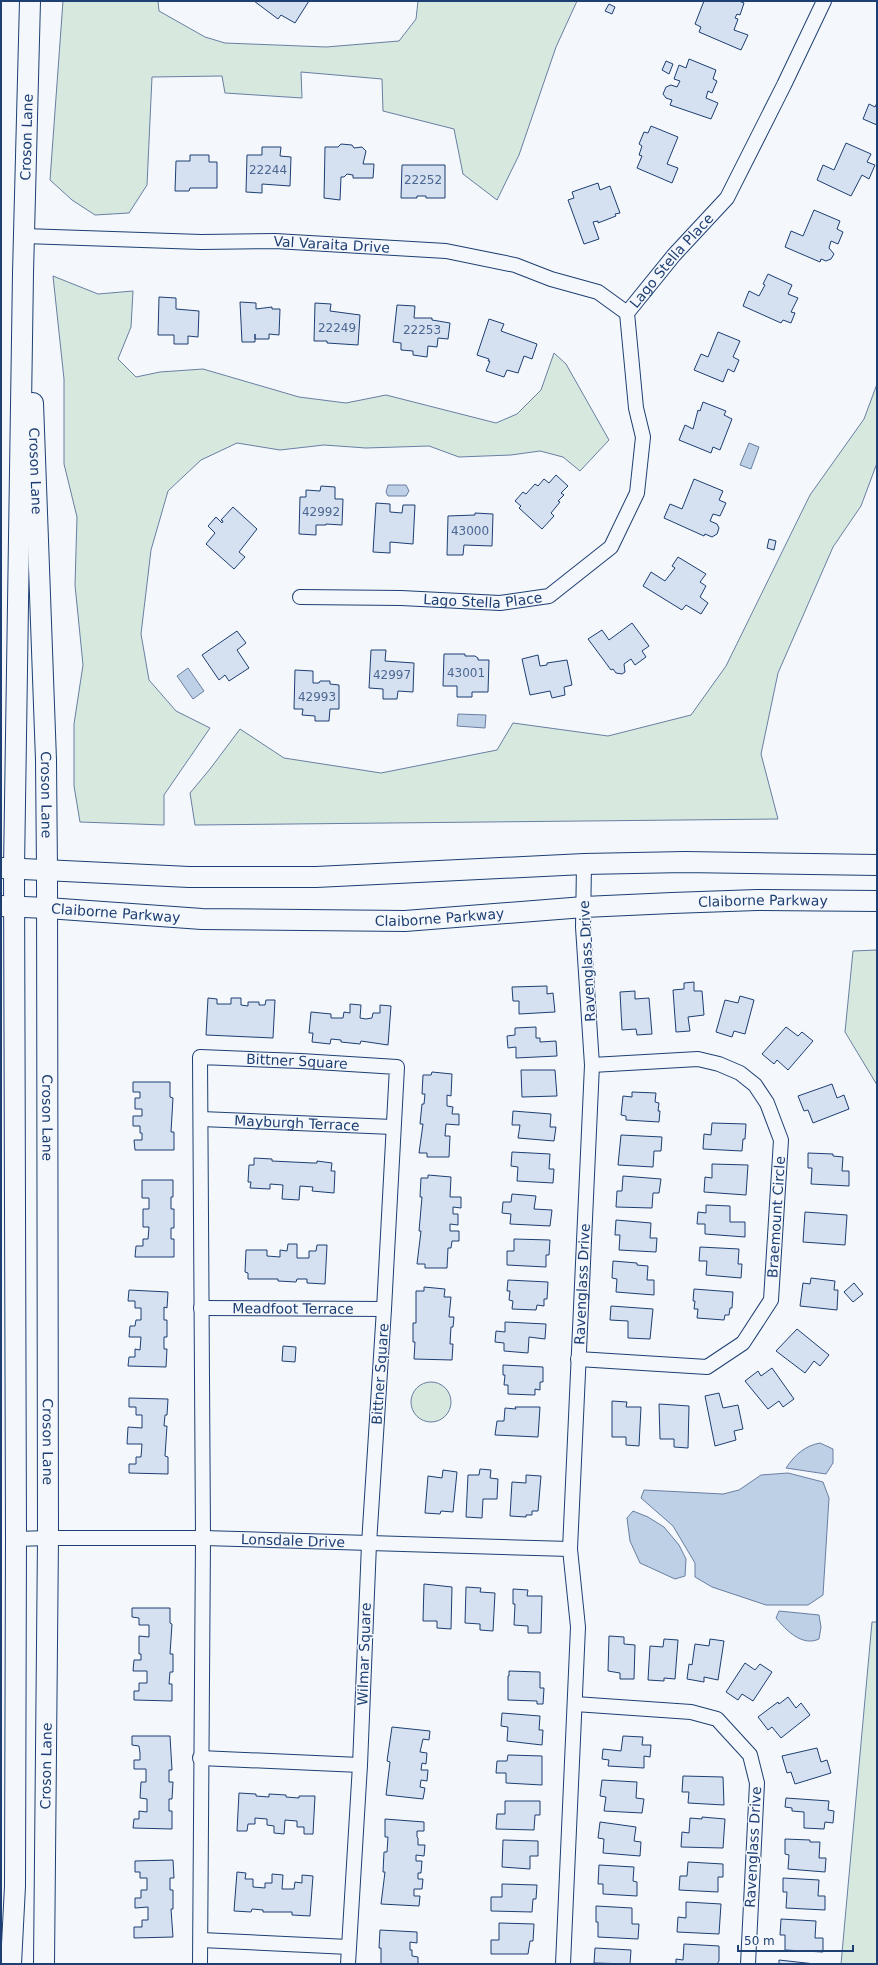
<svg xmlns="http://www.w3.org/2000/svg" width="878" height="1965" viewBox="0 0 878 1965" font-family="'DejaVu Sans',sans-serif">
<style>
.green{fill:#d7e8df;stroke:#687fa3}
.water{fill:#bed0e5;stroke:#687fa3}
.building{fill:#d5e0f0;stroke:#1d3f73}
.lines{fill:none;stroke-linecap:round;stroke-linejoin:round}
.street-casing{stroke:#1d3f73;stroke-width:16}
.secondary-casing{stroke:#1d3f73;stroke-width:22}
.street{stroke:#f4f7fb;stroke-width:14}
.secondary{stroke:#f4f7fb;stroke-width:20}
.labels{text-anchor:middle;stroke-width:3;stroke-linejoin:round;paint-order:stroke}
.number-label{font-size:12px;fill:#4b6792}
.street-label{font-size:14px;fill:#1d3f73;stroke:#f4f7fb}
</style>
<rect width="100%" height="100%" fill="#f4f7fb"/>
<path class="green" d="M63 1H158L159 11 205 37 225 43 326 47 399 41 416 19 418 1H577L556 47 519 155 497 200 463 174 454 129 383 111 382 79 301 72 302 98 225 93 222 76 152 77 147 185 129 213 95 215 72 200 50 180Z
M53 276 98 294 133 291 131 327 118 359 136 377 160 372 203 369 299 397 346 403 386 395 496 423 517 414 541 390 554 353 566 364 609 440 580 471 563 457 540 451 511 455 459 457 429 446 366 448 324 445 280 450 237 443 201 460 168 491 151 550 141 634 149 680 176 711 210 728 164 795V825L80 822 74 786V724L83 665 75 585 77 517 64 464V379Z
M877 384V463L861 506 833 547 778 673 761 754 778 819 195 825 190 793 210 769 240 729 284 758 381 773 497 750 513 723 608 736 691 715 726 666 810 495 864 419Z
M877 950V1085L845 1032 853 951Z
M411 1402a20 20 0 1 1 40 0a20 20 0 1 1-40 0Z
M872 1622H877V1964H841Z"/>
<path class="water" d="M749 443 759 447 751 469 740 465Z
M388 485H406L409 491 406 496H388L386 492Z
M188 668 204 691 193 699 177 676Z
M458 714 486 715 485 728 457 726Z
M820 1443 833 1449V1463L826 1474 786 1468C795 1455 804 1446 820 1443Z
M788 1473 823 1482 829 1498 823 1595 808 1605H766L712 1587 695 1577V1563L673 1526 641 1498 644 1490 723 1494 739 1490 761 1475Z
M633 1511 648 1517 664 1527 679 1545 686 1559 685 1576 675 1579 640 1563 630 1541 627 1518Z
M779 1611 819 1615 821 1627 819 1639C802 1647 786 1630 776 1618Z"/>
<path class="building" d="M254 1H309L295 23 281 15 278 19Z
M704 1H739L744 3 740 15 737 14 735 18 738 19 734 30 748 35 741 50 699 32 701 27 695 24Z
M609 4 615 7 612 14 605 11Z
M689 59 716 70 713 79 717 81 712 93 708 91 706 98 718 103 711 119 670 105 672 100 666 98 663 94 666 87 671 85 677 87 680 81 674 79 679 65 686 68Z
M666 61 673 64 669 74 662 70Z
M877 103V125L863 119 869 104 875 107Z
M651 126 678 137 667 164 678 168 672 183 637 168 642 156 639 155 642 146 639 144 644 132 648 133Z
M846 143 871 154 867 162 875 165 869 179 862 175 851 196 817 180 823 165 834 170Z
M341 144 352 145 354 148 362 147 366 151 363 164H374L373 178H353V175L347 174 344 177H341L340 200 324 198 325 147H338Z
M262 147H281L280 156 291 157 290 186 262 184V193L246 192 247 155H262Z
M190 155H209V162H217V188H190L189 191H175L176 161H190Z
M402 165H445V198H426V196H417V198H401Z
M598 183 600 190 610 186 620 213 615 214 616 216 598 223V221L593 222 599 239 584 244 568 200 574 198 572 192Z
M814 210 840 221 837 229 843 232 838 244 831 241 829 248 834 254 831 259 826 261 821 259 820 262 785 247 791 231 803 236Z
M768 274 792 285 788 294 798 298 791 312 795 313 791 323 783 320 781 323 743 306 749 291 759 296 765 285 763 284Z
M159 297 176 298V309L199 311 198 337 188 336V344H174V335H158Z
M240 302 256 303V309L272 307V309H280L279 335 269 334V339H255V334V342H242Z
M315 303 331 304 330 311 360 315 358 345 327 343V341H314Z
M397 305 415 306 414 318H432V320L450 323 448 339 438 338 437 347 428 346 427 357 413 355V351L401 350V343L393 342Z
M489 319 504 324 501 331 537 344 532 359 524 356 518 373 507 370 504 377 486 371 490 361H488L489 359 477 355Z
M718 332 740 341 733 357 739 360 734 372 728 369 723 382 694 370 701 354 708 357Z
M703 402 726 411 724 415 732 419 720 450 713 447 711 453 679 440 685 425 693 429 698 410 700 411Z
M556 475 568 486 561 493 564 495 558 501 560 502 551 513 554 516 542 529 519 508 521 506 515 501 523 492 526 494 535 484 538 486 544 479 549 483Z
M694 479 723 491 719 500 726 503 720 516 713 514 710 521 717 524 719 528 717 534 712 537 705 534 704 536 664 518 670 504 682 509Z
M321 486 335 487V499H343L342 525 326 524V525H316V535L299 534 300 497H306V490L320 491Z
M376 503 390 504V512L402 513 403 505H415L413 544 390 542V553L373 552Z
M233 507 257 529 239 552 245 557 234 569 206 544 215 533 208 526 216 517 222 523 223 521 221 520Z
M475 513 493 514 492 546 464 545 463 555H447L448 516 475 515Z
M769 539 776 541 774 550 767 548Z
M678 557 706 574 700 582 706 586 700 597 708 603 701 614 686 605 682 610 643 586 651 572 665 581 675 568 672 566Z
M632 623 649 646 642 651 646 657 635 665 631 659 624 664 625 672 622 674 616 673 613 669 611 670 588 639 602 630 609 640Z
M237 631 246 643 237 650 249 668 229 681 225 675 219 680 202 655Z
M371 650H386L385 661 414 663 413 692 398 691 397 699H383V689L369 688Z
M444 654H465V656H475L478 658V660H489L488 692H472V697H457V686H443Z
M538 655 540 666 547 665V663L567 660 572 685 564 687 565 695 552 698 550 691 530 695 522 659Z
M295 670 313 671V683H319L320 681H330V684L339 685V709H330L329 721H315V716L302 715 303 709H294Z
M694 982V991H702L704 1015 688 1017 690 1031 676 1032 673 990 684 989V983Z
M547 986V994L553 993 555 1012 519 1014V1001H513L512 987Z
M635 991V999L649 998 652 1034 637 1035 636 1029 622 1030 620 992Z
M740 996 754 1000 745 1034 734 1031 732 1037 716 1032 725 1000 738 1003Z
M208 998 217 999V1004H231V998H241V1005L248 1006V1002H259V1005H265L266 1000H275L273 1038 206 1035Z
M350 1004 361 1005 360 1018 366 1019 372 1018 373 1013H380V1005L391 1006 388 1045 361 1041 360 1044 341 1042V1040L331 1039 330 1044 312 1042 313 1033H309L311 1012 331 1014V1018H343L344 1012 350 1013Z
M536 1027V1038H540V1042L556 1041 557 1056 516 1058V1047L508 1048 507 1036 515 1035V1028Z
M786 1027 798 1036 802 1032 813 1041 788 1070 777 1060 774 1064 762 1054Z
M521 1070H555L557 1096 522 1097Z
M432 1072 452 1074 451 1096 447 1095V1106L453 1107 452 1114H459V1125L446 1124 445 1136H450L449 1157H427V1153H419L423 1124H420L422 1104H424L425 1094H422L423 1075H431Z
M133 1082H170V1097L173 1098 171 1132H174V1150H135L134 1140H142V1133H140V1126H133V1116H142V1109H135V1098H140V1092H133Z
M832 1084 837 1098 844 1095 849 1109 813 1123 808 1110 804 1111 798 1096Z
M632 1092 656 1093 655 1102 659 1103 658 1111H660L659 1122 626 1120V1116L621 1115 623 1096 632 1097Z
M513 1111 551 1114 550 1127H556L554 1141 518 1138 520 1125H512Z
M712 1123 746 1124 745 1139H743L742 1151 703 1149 704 1134 711 1135Z
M621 1135 662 1137 661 1151H654L653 1167 618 1165Z
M512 1152 550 1154 549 1169H554L553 1183 517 1181 518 1167 511 1166Z
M808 1153 833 1154V1156L843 1157 842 1171H849V1186L811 1184 812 1168H808Z
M254 1158 272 1159V1161L313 1163H317V1161L332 1163 331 1171H335L334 1193 312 1191 313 1187 300 1186 299 1200 282 1199 283 1185 270 1184V1189L250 1188 251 1182H248L249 1165H254Z
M712 1164 748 1165 746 1195 704 1192 705 1177 712 1178Z
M428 1175 451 1177 450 1197H461V1208L453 1207V1214H458V1225L450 1224V1231H459V1241H452L451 1248H448L447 1268H425V1264H417L421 1231H419L422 1197H420L421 1178H428Z
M623 1176 661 1179 659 1193H653L652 1208 616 1207 617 1191H622Z
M142 1180H173V1197H171V1209H174V1228H171V1239H174V1257H135L136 1246H143V1239H148L149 1227H143V1209H149V1198H142Z
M512 1194 536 1196 534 1209 552 1210 550 1226 510 1224 511 1214 502 1213 503 1202H511Z
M706 1205 730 1206V1222H745V1237L705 1234V1224H697L698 1212 706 1213Z
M805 1212 847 1215 845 1245 803 1242Z
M616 1220 651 1223 650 1238H657L656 1252 619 1250 620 1235H615Z
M514 1239 550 1240 549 1255H546V1267L507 1265V1251H514Z
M288 1244H297V1258H309V1251H316L317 1245H327L325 1284 307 1283V1279H297L296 1282 278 1281V1279H248V1273L245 1272 246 1250H267V1256L280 1257V1250L287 1251Z
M700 1247 739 1249 738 1264H742L741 1278 706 1275 707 1261H699Z
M613 1261 637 1263V1265L648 1266 647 1280H654V1295L616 1292 617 1279 612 1278Z
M811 1278 835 1281 834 1290H838L837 1310 800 1306 803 1283 810 1284Z
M508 1280 548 1282 547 1299H544V1306L537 1305 536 1310 512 1309 513 1301 509 1300 510 1291H507Z
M854 1283 863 1294 853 1302 844 1292Z
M424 1287 445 1289 444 1297H451L449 1317H454L453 1327H451L450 1344H453L452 1360 414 1359 415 1342H413V1323H416V1291H424Z
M694 1289 733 1292 732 1308H730L729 1315H725L724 1320 697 1318 698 1309H694L695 1301H693Z
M129 1290 168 1292 167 1308 164 1307V1320H167V1337H164V1349H167L166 1367 128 1366 129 1357H135V1349L140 1350 141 1337H129L130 1326H135L136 1320H141V1308H135V1301H128Z
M611 1306 653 1309 650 1339 628 1338V1321L610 1320Z
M505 1322 546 1324 545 1339 529 1337 528 1353 504 1351V1343L495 1342 496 1331 505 1332Z
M797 1329 829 1355 820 1366 814 1361 805 1373 776 1351Z
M283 1346 296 1347 295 1362 282 1361Z
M503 1365 543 1367V1382H540V1390L535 1389V1395L508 1394V1385H504L505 1375H503Z
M772 1368 794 1399 783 1407 779 1401 768 1409 745 1381 758 1371 761 1376Z
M719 1393 723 1408 738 1405 743 1429 734 1431 736 1440 715 1446 705 1396Z
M129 1398 168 1399 167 1415H165L164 1426H167L165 1456 168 1457V1474L129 1473V1464H136V1457H141L142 1444H127L128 1427 142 1428V1415H136V1407H129Z
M612 1401 627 1402 626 1407H641L639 1446 626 1445V1437H612Z
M659 1404 689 1406 688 1448 674 1447V1439H660Z
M515 1407H540L538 1437 495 1435 497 1421H504L505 1408 516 1409Z
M480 1469 491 1470 490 1478 498 1479 497 1499H483L482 1518 466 1517 468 1475H479Z
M443 1470 457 1472 453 1512 441 1511 440 1514 425 1513 428 1476 442 1478Z
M526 1475 541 1476 538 1511H532V1515H526V1517L510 1516 512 1482 526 1483Z
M424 1584 452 1587 451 1629 437 1628V1621H423Z
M466 1587 481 1588 480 1592 495 1593 493 1631 480 1630V1624L465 1623Z
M513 1589 528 1590 527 1596H542L541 1633H528V1626L514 1625 515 1604H513Z
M132 1608H170V1623L172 1624 170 1654H173V1672H170L169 1684H172V1701L134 1700V1691H139V1683H147V1671H133L134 1660H141V1654H139V1636L149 1637V1625H139V1618L132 1617Z
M609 1636 624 1637V1644L635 1645 634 1679H620V1673L608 1671Z
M664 1639 678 1640 675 1679 664 1678V1681L648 1680 650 1646 663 1647Z
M710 1639 724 1641 718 1680 704 1677V1682L687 1679 689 1664 692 1665 695 1644 709 1646Z
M745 1663 755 1670 760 1664 772 1672 753 1701 742 1694 738 1700 726 1692Z
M509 1671 540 1672V1688H544L543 1704H537V1701L508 1700V1676H509Z
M788 1697 796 1708 801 1703 810 1715 781 1738 772 1727 768 1730 758 1717 778 1702 779 1704Z
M502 1713 540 1716 539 1730H543L542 1745 507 1741 508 1727 501 1726Z
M392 1727 430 1731 429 1740 423 1739 420 1752 427 1753 426 1764 422 1763 421 1770H428L427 1781 421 1780 420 1787 425 1788 423 1799 386 1795 390 1762 387 1761Z
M132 1736H170L172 1770H169V1782H173L172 1799H169V1811H172V1829L133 1828 134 1819H139V1811L147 1812V1799L140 1798 141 1782H146V1769H134V1760H140V1753L139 1746 132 1745Z
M623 1736 643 1737 642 1745H651L650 1757 644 1756V1768L608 1766 609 1760 602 1759 603 1749 621 1751Z
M817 1748 821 1762 827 1760 831 1773 795 1784 791 1772 787 1773 782 1756Z
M508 1755 542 1756V1785L506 1783V1773H496L497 1761H507Z
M683 1776 723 1777 724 1805 688 1803 689 1792H682Z
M602 1780 637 1782 636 1798 644 1799 642 1813 604 1811 606 1797 600 1796Z
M239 1793 256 1794V1796L269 1797V1794L286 1795V1797L299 1798V1796H315L313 1834H304V1827H297V1821L285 1820 284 1834 274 1833V1826L267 1825V1819L255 1818V1824H248L247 1831H237Z
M786 1798 829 1801 828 1810 834 1811 833 1823 825 1822 824 1829 804 1828V1812L792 1811V1808L785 1807Z
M505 1801H540V1815H535L534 1830 496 1829 497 1814H505Z
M702 1817 725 1819 723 1848 681 1847 682 1832 689 1833 690 1818 702 1819Z
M385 1819 424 1822V1831H417V1837L418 1838V1845H425L424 1856 416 1855V1861H422L421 1873H418V1879H423L422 1889H414V1896H420L419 1906 381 1904 385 1872H383L384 1852H387L388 1837H385Z
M600 1822 636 1827 634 1841 641 1842 640 1856 603 1853 604 1839 598 1838Z
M785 1839 810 1840V1842H820L819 1858H826L825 1872 788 1869 789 1855 785 1854Z
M503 1840 538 1841V1856H530V1869L502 1867Z
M173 1860 174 1878H170V1890H173V1909H171L173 1937 134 1938V1927H142V1920H148V1907L135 1908V1898H141V1890H147V1878H140V1872H135V1861Z
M688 1862 723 1864V1877H718V1892L679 1890 680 1876H687Z
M599 1865 634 1867 633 1881 637 1882V1896L603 1894V1884H598Z
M237 1872 246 1873 245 1879H253V1887L265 1888V1883H272V1874L283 1875 282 1889H294L295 1882 302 1883V1875L313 1876 310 1916 292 1915V1912H263V1910L252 1909 251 1912 234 1911Z
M783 1878 819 1880 818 1896H825V1910L786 1908 787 1892H783Z
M502 1884 537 1885 536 1899H533L532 1912 491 1911V1897H502Z
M686 1902 721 1904 719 1934 677 1932 678 1917 686 1918Z
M596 1906 632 1908V1924H639L638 1939 598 1937V1922H596Z
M781 1919 816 1921 815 1938H823V1952L785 1950V1935H780Z
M499 1923 534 1924 533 1941H530L528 1954H491V1940H499Z
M380 1930 417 1932V1943L410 1942V1950H412V1956L418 1957V1964H378H381V1948H379Z
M684 1944 719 1946V1961L717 1964H676V1959L683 1960Z
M595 1948 631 1950 630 1964 594 1963Z
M779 1960 815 1964H779Z"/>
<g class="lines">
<defs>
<g id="street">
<path id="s1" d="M24 236 201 242 275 241 446 251 515 265 551 279 598 292 627 313"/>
<path id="s2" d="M300 597 401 598 500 603 549 596 611 547 637 493 643 437 636 408 627 313 674 255 727 198 784 85 824 1"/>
<path id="s3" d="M201 1119 393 1127"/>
<path id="s4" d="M201 1308 384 1309"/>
<path id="s5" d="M578 1359 707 1367 743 1343 771 1300 781 1140 767 1103 755 1085 740 1073 719 1064 698 1059 592 1065"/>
<path id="s6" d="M16 1539 48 1538H203L570 1549"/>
<path d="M575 1704 691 1712 717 1719 750 1755 757 1783 748 1964"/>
<path d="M200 1758 360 1765"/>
<path d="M201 1940 349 1947"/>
<path id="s7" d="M200 1964 203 1538 200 1057 301 1061 397 1067 384 1309 369 1544 360 1765 348 1964"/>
<path id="s8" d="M563 1964 578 1627 570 1549 592 1065 583 927 584 864"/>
</g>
<g id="secondary">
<path id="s9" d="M33 403 46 760 47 871 48 1538 44 1964"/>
<path d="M2 868 189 877H316L584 864 685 862 877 865"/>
<path id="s10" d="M1 906 47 908 202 919 405 921 584 907 672 903 757 900 877 901"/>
<path id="s11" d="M11 1964 15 1886 16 1539 14 869 23 273 30 1"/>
</g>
</defs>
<use href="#street" class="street-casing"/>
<use href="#secondary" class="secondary-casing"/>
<use href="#street" class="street"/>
<use href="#secondary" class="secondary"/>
</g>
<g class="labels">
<g class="number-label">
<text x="268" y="174">22244</text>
<text x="423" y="184">22252</text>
<text x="337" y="332">22249</text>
<text x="422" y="334">22253</text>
<text x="321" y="516">42992</text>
<text x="470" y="535">43000</text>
<text x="466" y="677">43001</text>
<text x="392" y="679">42997</text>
<text x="317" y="701">42993</text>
</g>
<g class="street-label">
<text dy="5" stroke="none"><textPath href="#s11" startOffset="1827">Croson Lane</textPath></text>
<text dy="5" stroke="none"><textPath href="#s1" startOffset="308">Val Varaita Drive</textPath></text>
<text dy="5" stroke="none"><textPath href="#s2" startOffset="639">Lago Stella Place</textPath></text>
<text dy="5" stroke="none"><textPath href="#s9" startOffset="68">Croson Lane</textPath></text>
<text dy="5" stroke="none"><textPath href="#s2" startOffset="183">Lago Stella Place</textPath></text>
<text dy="5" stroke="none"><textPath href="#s9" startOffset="392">Croson Lane</textPath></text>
<text dy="5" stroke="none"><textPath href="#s10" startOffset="763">Claiborne Parkway</textPath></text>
<text dy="5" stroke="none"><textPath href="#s10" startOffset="115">Claiborne Parkway</textPath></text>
<text dy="5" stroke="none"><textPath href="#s10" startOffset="439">Claiborne Parkway</textPath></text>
<text transform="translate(587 961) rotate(-93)" y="5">Ravenglass Drive</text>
<text dy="5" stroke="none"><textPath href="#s7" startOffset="1004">Bittner Square</textPath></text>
<text dy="5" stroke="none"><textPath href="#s9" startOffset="715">Croson Lane</textPath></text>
<text dy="5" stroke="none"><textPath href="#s3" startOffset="96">Mayburgh Terrace</textPath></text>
<text dy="5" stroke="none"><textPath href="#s5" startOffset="307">Braemount Circle</textPath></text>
<text dy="5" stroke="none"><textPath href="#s8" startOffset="681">Ravenglass Drive</textPath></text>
<text dy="5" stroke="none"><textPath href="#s4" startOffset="92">Meadfoot Terrace</textPath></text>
<text transform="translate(380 1374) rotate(-86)" y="5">Bittner Square</text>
<text dy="5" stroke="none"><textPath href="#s9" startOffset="1039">Croson Lane</textPath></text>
<text dy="5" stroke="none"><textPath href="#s6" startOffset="277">Lonsdale Drive</textPath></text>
<text transform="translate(364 1654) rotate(-88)" y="5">Wilmar Square</text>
<text transform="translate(46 1766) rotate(-89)" y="5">Croson Lane</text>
<text transform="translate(753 1847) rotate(-87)" y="5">Ravenglass Drive</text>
</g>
</g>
<rect width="878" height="1965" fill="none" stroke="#1d3f73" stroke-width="4"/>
<path d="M738 1945v6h115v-6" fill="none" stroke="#1d3f73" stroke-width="2"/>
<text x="744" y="1945" font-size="12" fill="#1d3f73" stroke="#f4f7fb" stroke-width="3" paint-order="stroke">50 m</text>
</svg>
